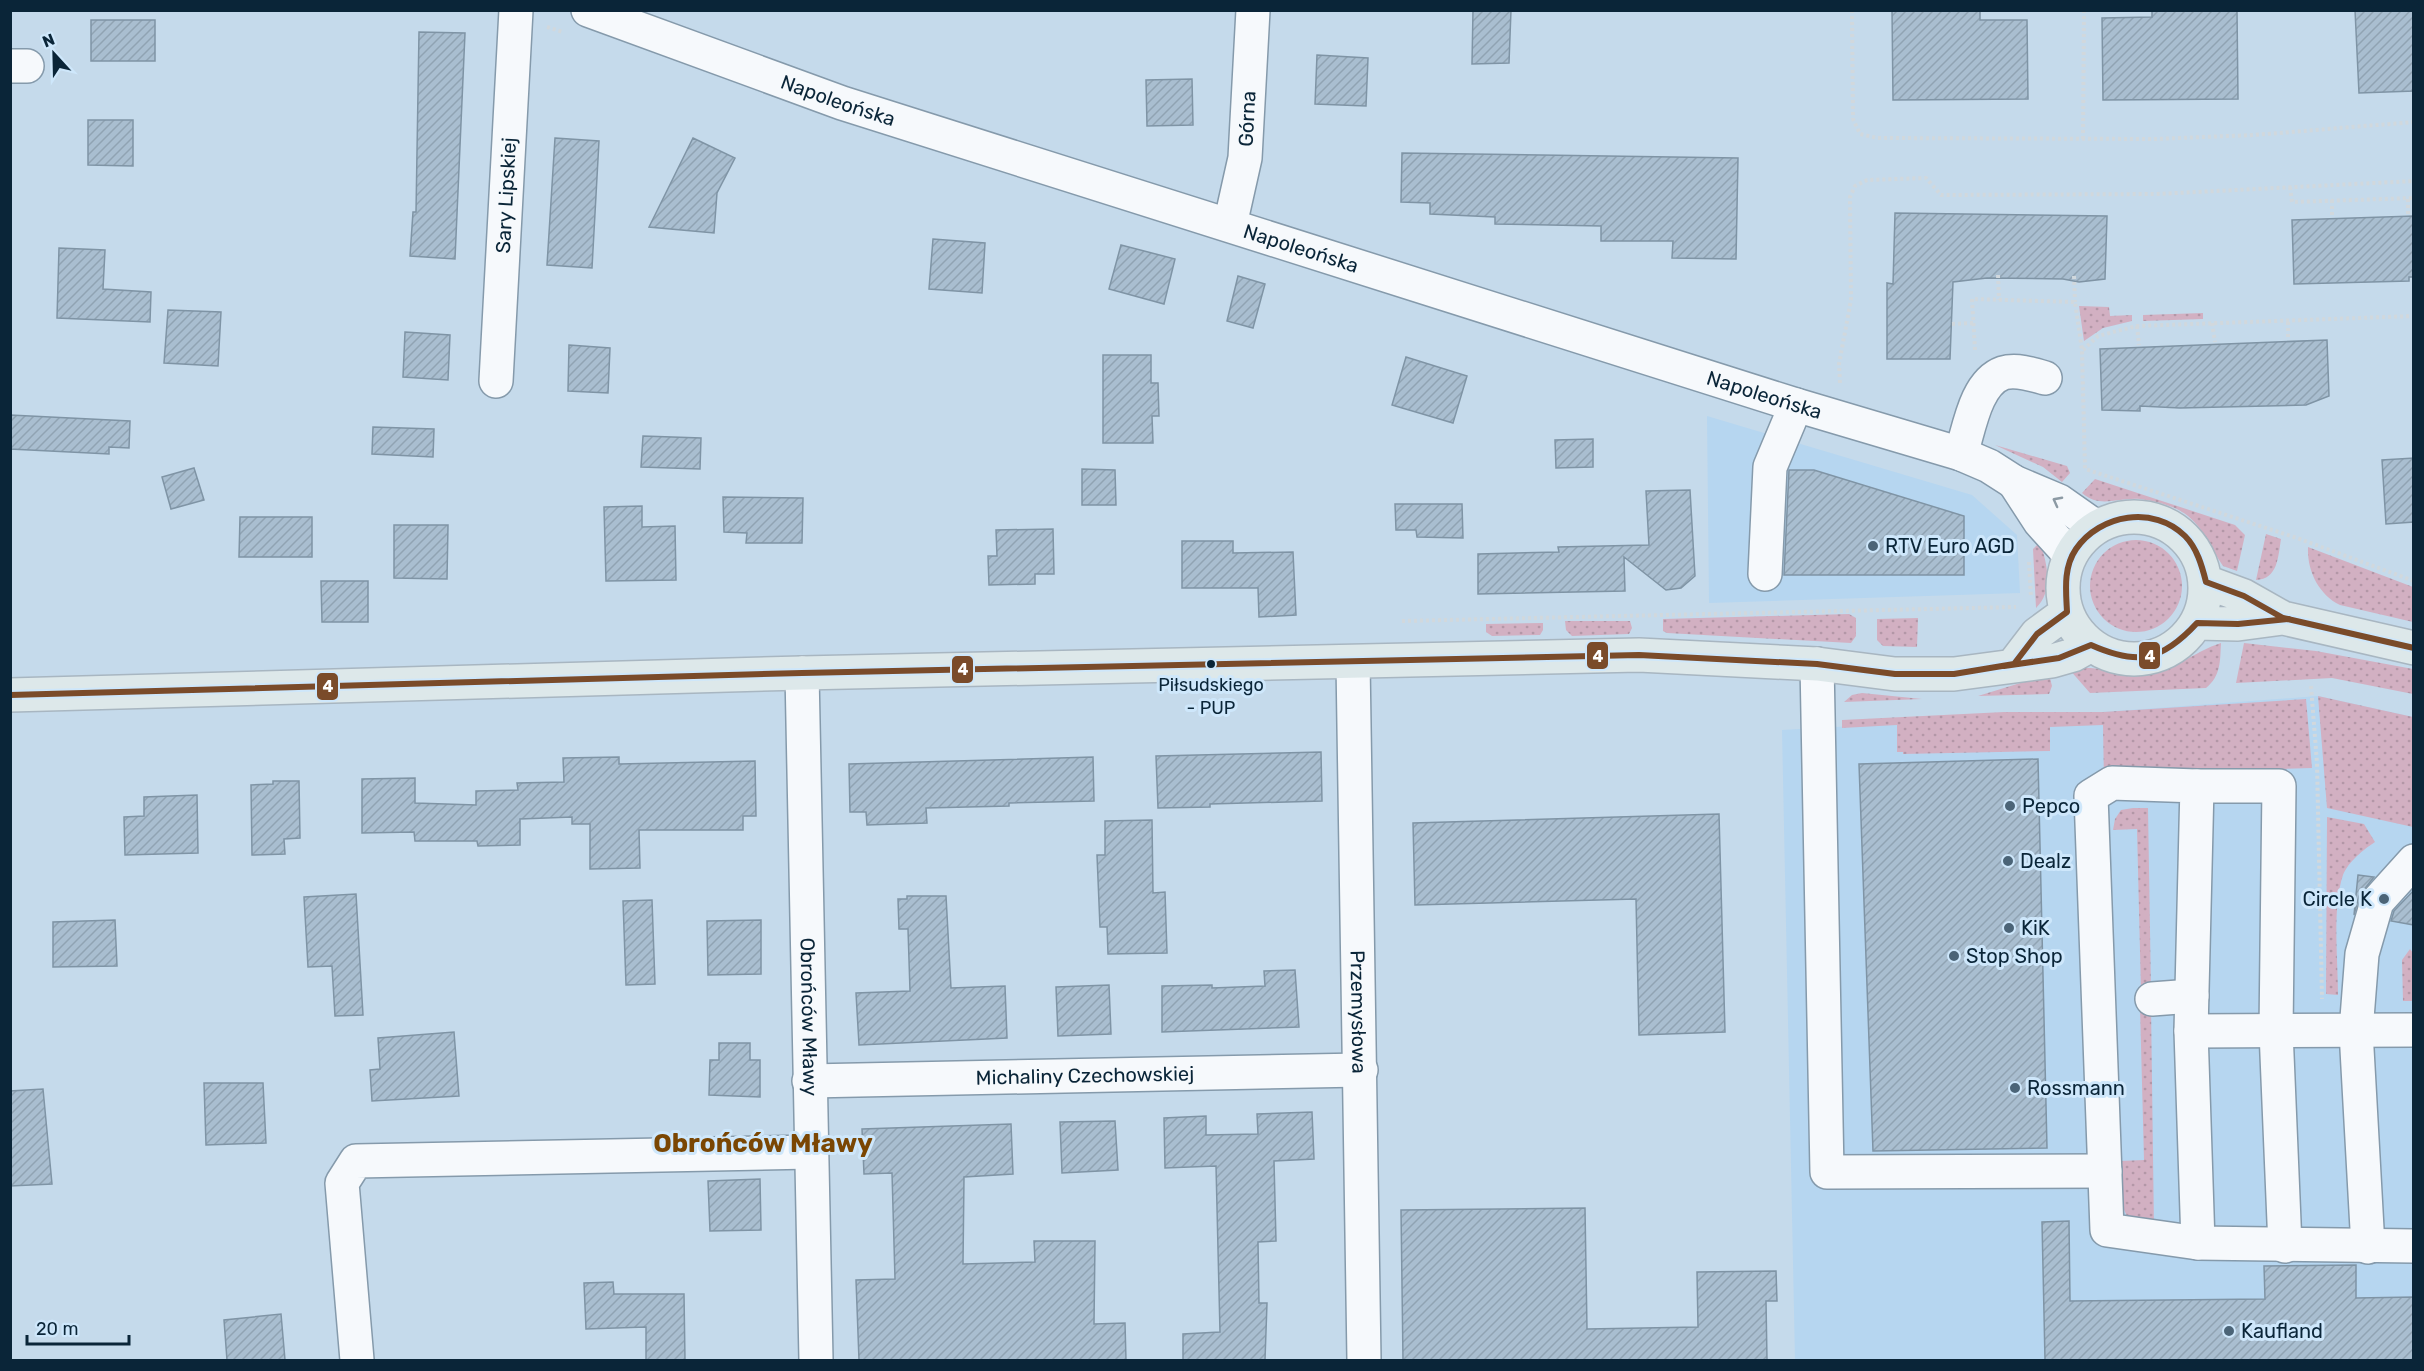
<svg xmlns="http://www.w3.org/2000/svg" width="2424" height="1371" viewBox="0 0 2424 1371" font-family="Rubik,sans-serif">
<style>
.built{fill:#b6d6f0}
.grass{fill:url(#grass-dots)}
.building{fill:url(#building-hatch);stroke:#7f94a5;stroke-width:1.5}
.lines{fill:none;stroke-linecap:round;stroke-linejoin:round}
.minor-casing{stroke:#859aab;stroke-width:36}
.major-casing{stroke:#a8b6c1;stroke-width:36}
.path{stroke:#d1d8dd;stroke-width:4;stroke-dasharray:3 3;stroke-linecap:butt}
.minor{stroke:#f6f9fc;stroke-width:33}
.major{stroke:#dde8ea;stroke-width:33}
.bus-1-casing{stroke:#cee7fb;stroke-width:10}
.bus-1{stroke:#7a4b2a;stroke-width:6}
.oneway{stroke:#8c9aa4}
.poi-dot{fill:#4b6477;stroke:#cee7fb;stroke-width:2}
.bus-dot{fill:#0a2538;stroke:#cee7fb;stroke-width:2}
.labels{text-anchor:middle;stroke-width:6;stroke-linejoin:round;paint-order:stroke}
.bus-label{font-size:18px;fill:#0a2538;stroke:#cee7fb}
.street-label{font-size:20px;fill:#0a2538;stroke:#cee7fb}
.poi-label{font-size:20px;fill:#0a2538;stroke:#cee7fb;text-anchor:start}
.district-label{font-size:26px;font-weight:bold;fill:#7a4603;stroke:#cee7fb}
.line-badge{stroke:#cee7fb;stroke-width:2}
.badge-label{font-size:16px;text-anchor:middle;font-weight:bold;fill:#fff}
</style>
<defs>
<pattern id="grass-dots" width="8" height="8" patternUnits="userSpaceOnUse" patternTransform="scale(1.5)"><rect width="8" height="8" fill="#d2b0c2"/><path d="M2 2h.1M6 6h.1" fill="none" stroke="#b397a7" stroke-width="1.8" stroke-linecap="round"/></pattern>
<pattern id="building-hatch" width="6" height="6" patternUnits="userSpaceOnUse" patternTransform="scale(1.5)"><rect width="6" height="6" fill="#a9bed0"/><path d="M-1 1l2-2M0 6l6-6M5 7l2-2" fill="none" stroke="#90a3b3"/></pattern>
</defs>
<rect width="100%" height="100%" fill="#c5daeb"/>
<path class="built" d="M1707 416 1972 495 2017 535 2020 593 1709 603Z
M2318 696 2413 717V1360H1795L1782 730 2103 712Z"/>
<path class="grass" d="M2079 306 2109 307 2110 316 2132 315V321L2103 328 2084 341Z
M2203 313V319L2143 321V315Z
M1995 445 2067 466 2070 473 2062 482 2043 467Z
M2095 479 2235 525 2245 535 2237 571 2223 566C2211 549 2205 530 2188 516 2176 506 2155 501 2140 499 2118 497 2100 509 2082 493Z
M2266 534 2281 539C2278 557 2278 579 2256 580Z
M2090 586a46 46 0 1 1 92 0a46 46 0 1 1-92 0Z
M2040 542C2047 563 2054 591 2036 608L2033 549Z
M2308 547 2413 587V622L2340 605C2318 594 2307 570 2308 547Z
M1849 614 1856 618V636L1851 643 1667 633 1663 631V619Z
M1918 618 1917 647 1883 646 1877 640V619Z
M1565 621H1630L1632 628 1629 634 1572 636 1566 630Z
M1543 623V630L1540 635 1492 636 1486 632V624Z
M2221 643C2220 661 2221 676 2206 688L2090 693 2069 669C2095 664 2118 675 2144 674 2172 673 2195 651 2221 643Z
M2244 643 2316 651 2413 669V694L2332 678 2236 683Z
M2049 674 2052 686 2049 694 1978 696Z
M1862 693 1922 699 1844 702 1852 695Z
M2318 696 2413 717V827L2327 808Z
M2306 699 2312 768 2128 774 2104 782 2103 725 2050 727V751L1903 754V752H1897V725L1842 728V720L2004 712H2103Z
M2133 808H2148L2151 991 2141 992 2137 829 2113 830 2115 819 2121 810Z
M2327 817 2364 824 2375 842C2364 849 2348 862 2343 875 2332 908 2338 959 2338 995L2326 994Z
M2410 949 2413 953V1001H2403L2402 960Z
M2151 1006 2154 1228 2134 1226C2117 1206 2120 1186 2120 1161L2144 1160 2140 1007Z"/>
<path class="building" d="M1473 10H1511L1509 63 1472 64Z
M1892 10H1980V20H2027L2028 99 1893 100Z
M2152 10H2237L2238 99 2103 100 2102 18 2152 17Z
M2355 10H2414V91L2359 93Z
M91 20H155V61H91Z
M419 32 465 33 455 259 410 256 413 212H416Z
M1317 55 1368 58 1366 106 1315 104Z
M1192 79 1193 125 1147 126 1146 80Z
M88 120H133V166L88 165Z
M555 138 599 141 592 268 547 265Z
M693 138 735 158 717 193 714 233 649 227Z
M1402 153 1738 158 1736 259 1672 258 1673 241H1601V226L1495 224V217L1430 214V203L1401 202Z
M1895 213 2107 216 2105 279 2079 282 2063 279 1987 278 1953 282 1950 359H1887V283L1893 284Z
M2414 216V277H2409V281L2294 284 2292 220Z
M933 239 985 243 982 293 929 289Z
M1121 245 1175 259 1164 304 1109 289Z
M59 248 105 250 103 289 151 292 150 322 57 318Z
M1238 276 1265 284 1253 328 1227 321Z
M168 310 221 312 218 366 164 363Z
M405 332 450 335 448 380 403 377Z
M2327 340 2329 396 2306 405 2180 408 2140 406V411L2102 410 2100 349Z
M569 345 610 348 608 393 568 391Z
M1103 355H1151V383H1158L1159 416H1152L1153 443H1103Z
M1406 357 1467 376 1453 423 1392 405Z
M10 415 130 421 129 448 109 447V454L10 449Z
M373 427 434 429 433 457 372 454Z
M643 436 701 438 700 469 641 467Z
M1593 439V467L1556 468 1555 440Z
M2414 458V522L2386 524 2382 460Z
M194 468 204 500 171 509 162 477Z
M1082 469 1115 470 1116 505H1082Z
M1789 470H1814L1964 516V575H1784Z
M1690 490 1695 576 1681 588 1666 590 1624 557 1625 591 1478 594V554L1559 552 1558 547 1649 545 1646 491Z
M723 497 803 498 802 543H746L747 533 724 532Z
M1395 504H1462L1463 538 1417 537 1416 530H1396Z
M642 506V527L675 526 676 580 606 581 604 507Z
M240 517H312V557H239Z
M394 525H448L447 579 394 578Z
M1053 529 1054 574H1035V584L989 585 988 556H997L996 530Z
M1182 541H1233V553L1293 552 1296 615 1259 617 1258 588H1182Z
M321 581H368V622H322Z
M1321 752 1322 801 1210 804V807L1158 808 1156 756Z
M619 757V764L755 761 756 816H743V830H639L640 868 590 869V824H572V817L520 819V845L478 846 477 841H415L414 832 362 833V779L415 778V803L476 805V791L518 790 517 783 564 782 563 758Z
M1093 757 1094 801 1009 803V806L926 808 927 823 867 825 866 812H850L849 764Z
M2038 759 2047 1148 1873 1151 1859 764Z
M273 781H299L300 838 284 839 285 854 252 855 251 785 273 784Z
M197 795 198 853 125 855 124 817 144 816V797Z
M1719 814 1725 1032 1639 1035 1636 899 1415 905 1413 823Z
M1152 820 1153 893 1165 892 1167 953 1108 954 1107 927H1100L1097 855H1105V821Z
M2358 875 2374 877 2359 896 2354 915Z
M2414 890V925L2391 921 2394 911Z
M356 894 363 1015 335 1016 332 966 308 967 304 897Z
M907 896H946L951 988 1005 986 1007 1038 859 1045 856 993 910 991 908 929H899L898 899H907Z
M652 900 655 984 626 985 623 901Z
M115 920 117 966 53 967V922Z
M761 920V974L708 975 707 921Z
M1295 970 1299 1027 1162 1032V986L1212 985V988L1265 986 1264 971Z
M1109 985 1111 1034 1058 1036 1056 987Z
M454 1032 459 1096 372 1101 370 1070 380 1069 378 1038Z
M719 1043H750V1060H760V1097L709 1095 710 1060H719Z
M204 1083H263L266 1143 206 1145Z
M43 1089 52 1184 10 1186V1091Z
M1312 1112 1314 1159 1274 1161 1276 1241 1258 1242 1259 1303H1267L1265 1360H1183V1334L1220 1332 1216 1166 1165 1168 1164 1118 1206 1116V1135L1258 1134 1257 1114Z
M1115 1121 1118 1170 1062 1173 1060 1122Z
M1011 1124 1013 1174 964 1177 963 1264 1035 1262 1034 1241H1095L1094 1324 1125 1323 1126 1360H859L856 1280 895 1279 892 1173 864 1174 862 1129Z
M760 1179 761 1230 710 1231 708 1181Z
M1585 1208 1587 1329 1698 1327 1697 1272 1776 1271 1777 1301H1766L1767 1360H1403L1401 1210Z
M2069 1221 2070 1301 2265 1299 2264 1266 2356 1265V1298L2414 1297V1360H2045L2042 1222Z
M613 1282 614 1294H684L685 1360H646V1327L586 1329 584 1283Z
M281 1314 285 1360H227L224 1320Z"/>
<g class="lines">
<defs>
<g id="minor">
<path id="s1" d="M588 10 842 103 1796 405 1961 454 1989 466 2014 482 2059 501 2096 527"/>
<path d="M10 66H27"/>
<path id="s2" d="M1230 225 1245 158 1253 10"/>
<path id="s3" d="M496 381 516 10"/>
<path d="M1961 454C1969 430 1975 383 2003 373 2016 369 2032 374 2045 378"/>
<path d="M2014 482 2040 522 2070 555"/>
<path d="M1765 574 1770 467 1796 405"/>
<path id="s4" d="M1353 662 1364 1360"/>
<path d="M1817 664 1827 1172 2105 1171"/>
<path id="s5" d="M802 673 816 1360"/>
<path d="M2197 786H2279L2276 1031 2285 1246"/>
<path d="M2152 999 2192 996"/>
<path d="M2414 1030 2191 1031 2197 786 2112 783 2091 796 2107 1230 2198 1243 2414 1246"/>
<path d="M2191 1031 2198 1243"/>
<path id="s6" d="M809 1081 1361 1070"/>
<path d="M2368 1247 2356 1031 2362 954 2377 902 2414 861"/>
<path d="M357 1360 342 1183 356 1161 811 1152"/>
</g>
<path id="major" d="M2063 588a71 71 0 1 1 142 0a71 71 0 1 1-142 0Z
M2206 582 2244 596 2283 618 2414 648
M2197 623 2238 624 2283 618
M2014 664 2037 634 2067 612
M10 695 802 673 1639 655 1817 664 1895 674H1954L2052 661 2073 655 2091 645"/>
</defs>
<use href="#minor" class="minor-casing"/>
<use href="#major" class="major-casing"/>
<path class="path" d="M1852 10 1853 119 1860 134 1877 138 2154 139 2254 135 2414 122
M547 27 563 32
M2083 139 2084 10
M2290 187 2292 202 2414 198
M2332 200V216
M2408 214V198
M1998 275 1999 300
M2074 276 2075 302
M2288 322V340
M2212 323 2215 342
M1952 324 1974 323
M2137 326 2139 345
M1975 350 1972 299 2075 302 2082 350 2085 469 2297 538 2414 581
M2083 350 2098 336 2137 326 2414 316
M1840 383 1839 364 1851 300 1850 197 1855 186 1867 180 1926 178 1941 195 2157 194 2414 181
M2029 562 2031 597
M1402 621 2016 607
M2311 686 2317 763 2322 999"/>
<use href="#minor" class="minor"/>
<use href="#major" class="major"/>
<defs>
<path id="bus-1" d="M2004 666 2059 658 2091 645C2138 666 2162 661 2197 623L2238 624 2289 619
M10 695 802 673 1639 655 1817 664 1895 674H1954L2014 664 2037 634 2067 612C2066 591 2063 568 2076 549 2100 514 2154 505 2185 536 2197 548 2202 566 2206 582L2244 596 2283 618 2414 648"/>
</defs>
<use href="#bus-1" class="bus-1-casing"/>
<use href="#bus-1" class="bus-1"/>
</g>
<defs><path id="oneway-chevron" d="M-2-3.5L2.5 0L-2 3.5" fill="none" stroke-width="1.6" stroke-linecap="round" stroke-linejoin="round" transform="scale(1.5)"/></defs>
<use class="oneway" href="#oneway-chevron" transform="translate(2057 501) rotate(-152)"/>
<g class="poi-dot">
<circle cx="1873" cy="546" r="6"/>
<circle cx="2010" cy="806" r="6"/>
<circle cx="2008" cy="861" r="6"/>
<circle cx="2384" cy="899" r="6"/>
<circle cx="2009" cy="928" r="6"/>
<circle cx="1954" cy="956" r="6"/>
<circle cx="2015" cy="1088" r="6"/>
<circle cx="2229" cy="1331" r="6"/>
</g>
<circle class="bus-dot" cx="1211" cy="664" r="5"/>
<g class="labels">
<g class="bus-label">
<text x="1211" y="691">Piłsudskiego<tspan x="1211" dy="23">- PUP</tspan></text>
</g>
<g class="street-label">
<text dy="7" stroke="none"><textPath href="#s1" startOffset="266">Napoleońska</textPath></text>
<text dy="7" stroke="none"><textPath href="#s2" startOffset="108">Górna</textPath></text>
<text dy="7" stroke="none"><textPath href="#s3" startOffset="186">Sary Lipskiej</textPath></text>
<text dy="7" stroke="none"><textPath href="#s1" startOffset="752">Napoleońska</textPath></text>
<text dy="7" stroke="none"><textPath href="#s1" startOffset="1238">Napoleońska</textPath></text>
<text dy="7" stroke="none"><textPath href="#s4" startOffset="350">Przemysłowa</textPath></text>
<text dy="7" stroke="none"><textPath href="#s5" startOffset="344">Obrońców Mławy</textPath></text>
<text dy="7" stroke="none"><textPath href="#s6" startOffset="276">Michaliny Czechowskiej</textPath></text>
</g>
<g class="poi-label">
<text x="1885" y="553">RTV Euro AGD</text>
<text x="2022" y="813">Pepco</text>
<text x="2020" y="868">Dealz</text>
<text x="2372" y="906" text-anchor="end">Circle K</text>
<text x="2021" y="935">KiK</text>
<text x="1966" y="963">Stop Shop</text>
<text x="2027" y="1095">Rossmann</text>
<text x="2241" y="1338">Kaufland</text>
</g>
<g class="district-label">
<text x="763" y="1152">Obrońców Mławy</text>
</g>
</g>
<g class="line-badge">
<rect x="2138" y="641" width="23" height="29" rx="6" fill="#7a4b2a"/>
<rect x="1586" y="641" width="23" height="29" rx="6" fill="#7a4b2a"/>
<rect x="951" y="655" width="23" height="29" rx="6" fill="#7a4b2a"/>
<rect x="316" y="672" width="23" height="29" rx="6" fill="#7a4b2a"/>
</g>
<g class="badge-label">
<text x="2150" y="662">4</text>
<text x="1598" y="662">4</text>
<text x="963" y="675">4</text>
<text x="328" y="692">4</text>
</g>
<rect width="2424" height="1371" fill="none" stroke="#0a2538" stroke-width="24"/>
<g transform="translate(54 54) rotate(338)" stroke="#cee7fb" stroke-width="4.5" paint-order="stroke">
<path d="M0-4.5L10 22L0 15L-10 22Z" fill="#0a2538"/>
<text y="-9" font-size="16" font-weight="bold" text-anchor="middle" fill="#0a2538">N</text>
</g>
<path d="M27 1335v9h102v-9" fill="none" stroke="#0a2538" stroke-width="3"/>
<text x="36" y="1335" font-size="18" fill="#0a2538" stroke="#cee7fb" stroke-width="4.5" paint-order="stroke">20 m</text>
</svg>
